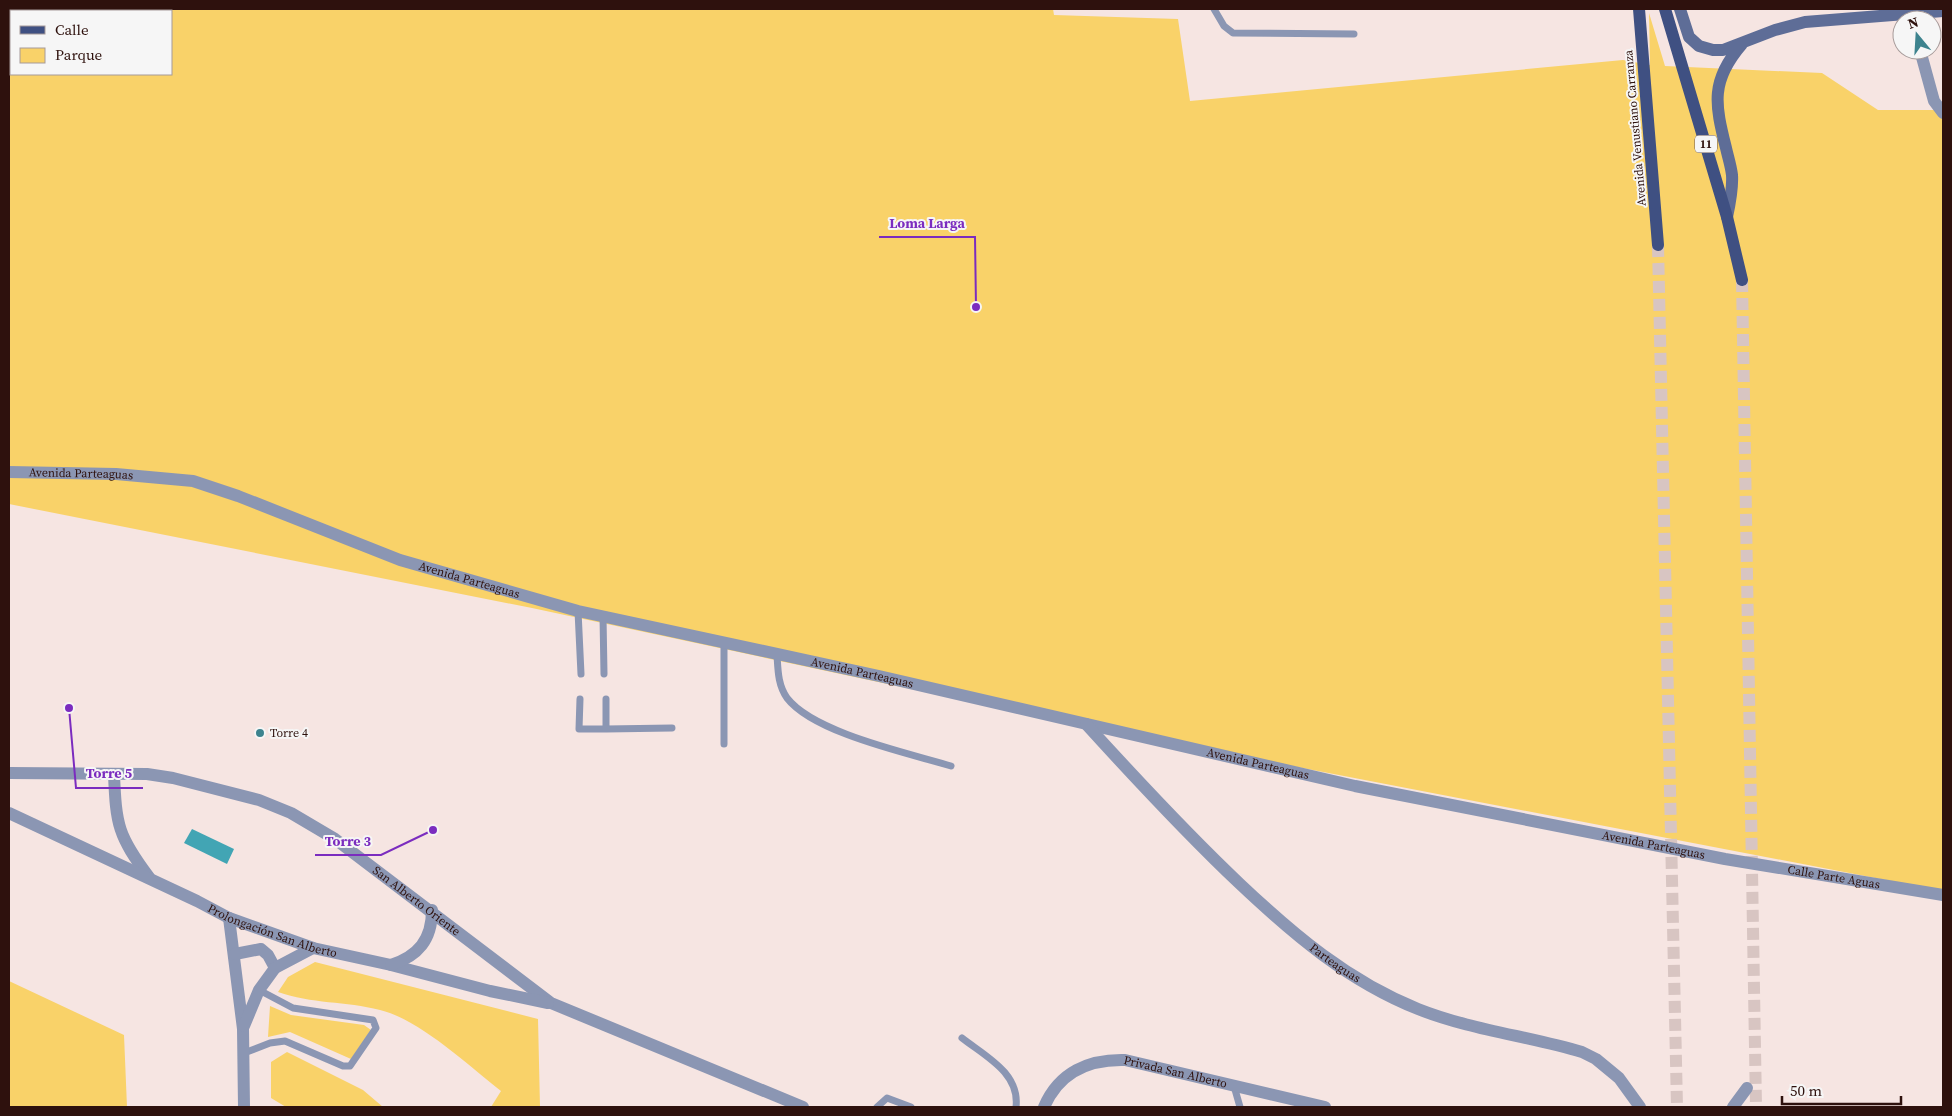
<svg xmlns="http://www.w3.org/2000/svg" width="1952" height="1116" viewBox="0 0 1952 1116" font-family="'Source Serif 4',serif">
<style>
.green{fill:#f9d269;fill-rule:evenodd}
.water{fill:#42a5b4}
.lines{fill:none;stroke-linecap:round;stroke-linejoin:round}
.primary-tunnel{stroke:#d8c5c2;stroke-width:12;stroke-dasharray:12 6;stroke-linecap:butt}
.lane{stroke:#8b96b3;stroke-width:7}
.street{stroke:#8b96b3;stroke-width:12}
.secondary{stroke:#5e6d97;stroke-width:12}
.primary{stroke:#3f5082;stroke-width:12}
.poi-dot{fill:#3d838e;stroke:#f6f6f6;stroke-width:2}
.labels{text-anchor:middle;stroke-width:4;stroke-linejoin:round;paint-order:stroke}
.shield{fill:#f6f6f6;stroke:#6a5653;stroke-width:1}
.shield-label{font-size:11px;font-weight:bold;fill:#2e110d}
.street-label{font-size:12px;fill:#2e110d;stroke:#f6f6f6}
.poi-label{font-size:12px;fill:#2e110d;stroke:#f6f6f6;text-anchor:start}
.leader{fill:none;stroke:#7b2cbf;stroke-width:2}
.callout-dot{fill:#7b2cbf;stroke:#f6f6f6;stroke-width:2}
.callout-label{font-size:14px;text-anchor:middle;font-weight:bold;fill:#7b2cbf;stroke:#f6f6f6;stroke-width:4;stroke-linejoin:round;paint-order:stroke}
</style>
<rect width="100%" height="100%" fill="#f6e5e2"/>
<path class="green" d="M9 9H1053L1054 15 1178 19 1190 101 1623 60 1650 65 1649 13 1665 66 1822 73 1878 110H1943V891L1089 727 532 608 9 504ZM11 11H171V74H11Z
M315 962 538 1019 540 1107H491L501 1091C469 1066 419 1019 380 1010 346 1001 311 1004 278 992L288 977Z
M9 981 124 1035 127 1107H9Z
M270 1006 291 1015 364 1025 371 1030 351 1059 290 1032 268 1037Z
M287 1052 363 1090 383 1107H286L271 1098V1062Z"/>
<path class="water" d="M192 829 234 849 227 864 184 843Z"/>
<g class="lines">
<path class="primary-tunnel" d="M1658 245 1677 1107
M1742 280 1756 1107"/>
<path class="lane" d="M1214 9 1224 26 1233 33 1354 34
M578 611 581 674
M603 616 604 674
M724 641V744
M777 655C778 671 778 685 787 698 814 733 908 753 951 766
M580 699 579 729H606V699
M606 729 672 728
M962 1038C985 1056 1020 1073 1016 1107
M244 1053 270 1043 285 1041 343 1066H350L376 1028 373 1020 293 1008 259 990
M1234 1086 1240 1107
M877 1107 887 1098 911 1107"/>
<g class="street">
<path d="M1920 50 1934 101 1943 113"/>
<path id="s1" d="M9 472 116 474 193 481 238 496 400 560 578 611 879 676 1355 786 1725 859 1943 895"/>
<path id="s2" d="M1086 724C1136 779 1186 833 1240 884 1294 935 1348 981 1418 1009 1471 1030 1528 1036 1582 1052L1596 1059 1619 1078 1640 1107"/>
<path id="s3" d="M9 773 147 774 173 778 259 800 291 813 335 839 551 1003 803 1107"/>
<path d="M114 774C116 825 118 836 149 877"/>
<path id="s4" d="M9 813 197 901 229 918 313 948 391 965 490 991 548 1003"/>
<path d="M229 918 243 1029 244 1107"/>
<path d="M235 954 261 949 268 955 275 968"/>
<path d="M391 965C418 956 432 940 432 910"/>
<path d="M244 1026 259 990 275 968 313 948"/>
<path id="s5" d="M1044 1107C1059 1072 1089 1059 1125 1060L1325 1107"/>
<path d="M1733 1107 1747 1088"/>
</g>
<path class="secondary" d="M1680 9 1689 37 1699 46 1713 50H1723L1775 30 1805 22 1943 11
M1727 217C1730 203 1733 189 1732 175 1731 166 1728 157 1726 148 1715 104 1710 81 1742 44"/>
<path class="primary" d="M1639 9 1658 245
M1665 9 1727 217 1742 280"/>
</g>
<circle class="poi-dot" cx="260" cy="733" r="5"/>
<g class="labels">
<rect class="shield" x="1695" y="135.5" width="22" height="17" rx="4"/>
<g class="shield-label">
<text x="1706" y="148">11</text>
</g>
<g class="street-label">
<text transform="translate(1635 128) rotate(-95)" y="4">Avenida Venustiano Carranza</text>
<text dy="4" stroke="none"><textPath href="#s1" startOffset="72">Avenida Parteaguas</textPath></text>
<text dy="4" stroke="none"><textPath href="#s1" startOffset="478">Avenida Parteaguas</textPath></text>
<text dy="4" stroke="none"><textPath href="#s1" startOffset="882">Avenida Parteaguas</textPath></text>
<text dy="4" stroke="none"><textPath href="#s1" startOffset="1288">Avenida Parteaguas</textPath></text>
<text dy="4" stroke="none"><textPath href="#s1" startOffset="1692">Avenida Parteaguas</textPath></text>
<text dy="4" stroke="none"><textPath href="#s1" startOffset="1875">Calle Parte Aguas</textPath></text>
<text dy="4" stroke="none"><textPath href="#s3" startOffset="441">San Alberto Oriente</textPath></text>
<text dy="4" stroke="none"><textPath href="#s4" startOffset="289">Prolongación San Alberto</textPath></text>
<text dy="4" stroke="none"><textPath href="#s2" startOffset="346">Parteaguas</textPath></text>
<text dy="4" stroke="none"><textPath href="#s5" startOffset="152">Privada San Alberto</textPath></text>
</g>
<g class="poi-label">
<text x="270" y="737">Torre 4</text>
</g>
</g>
<path class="leader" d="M976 307L975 237H879M69 708L76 788H143M433 830L381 855H315"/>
<g class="callout-dot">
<circle cx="976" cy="307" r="5"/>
<circle cx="69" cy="708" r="5"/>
<circle cx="433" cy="830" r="5"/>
</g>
<g class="callout-label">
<text x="927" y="228">Loma Larga</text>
<text x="109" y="778">Torre 5</text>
<text x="348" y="846">Torre 3</text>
</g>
<rect width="1952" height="1116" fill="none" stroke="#2e110d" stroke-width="20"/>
<rect x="10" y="10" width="162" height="65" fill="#f6f6f6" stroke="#a69a99"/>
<rect x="20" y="26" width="25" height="8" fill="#3f5082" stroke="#a69a99"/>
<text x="55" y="35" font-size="15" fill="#2e110d">Calle</text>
<rect x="20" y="48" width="25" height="15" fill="#f9d269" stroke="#a69a99"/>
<text x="55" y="60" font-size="15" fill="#2e110d">Parque</text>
<g transform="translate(1917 35) rotate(342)"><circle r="24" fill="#f6f6f6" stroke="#a69a99"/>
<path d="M0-4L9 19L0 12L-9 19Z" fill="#3d838e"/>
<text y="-8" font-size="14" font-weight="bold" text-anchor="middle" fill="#2e110d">N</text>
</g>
<path d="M1782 1096v8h119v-8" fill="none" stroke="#2e110d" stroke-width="2.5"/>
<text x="1790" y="1096" font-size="15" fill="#2e110d" stroke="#f6f6f6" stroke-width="4" paint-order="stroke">50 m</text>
</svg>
